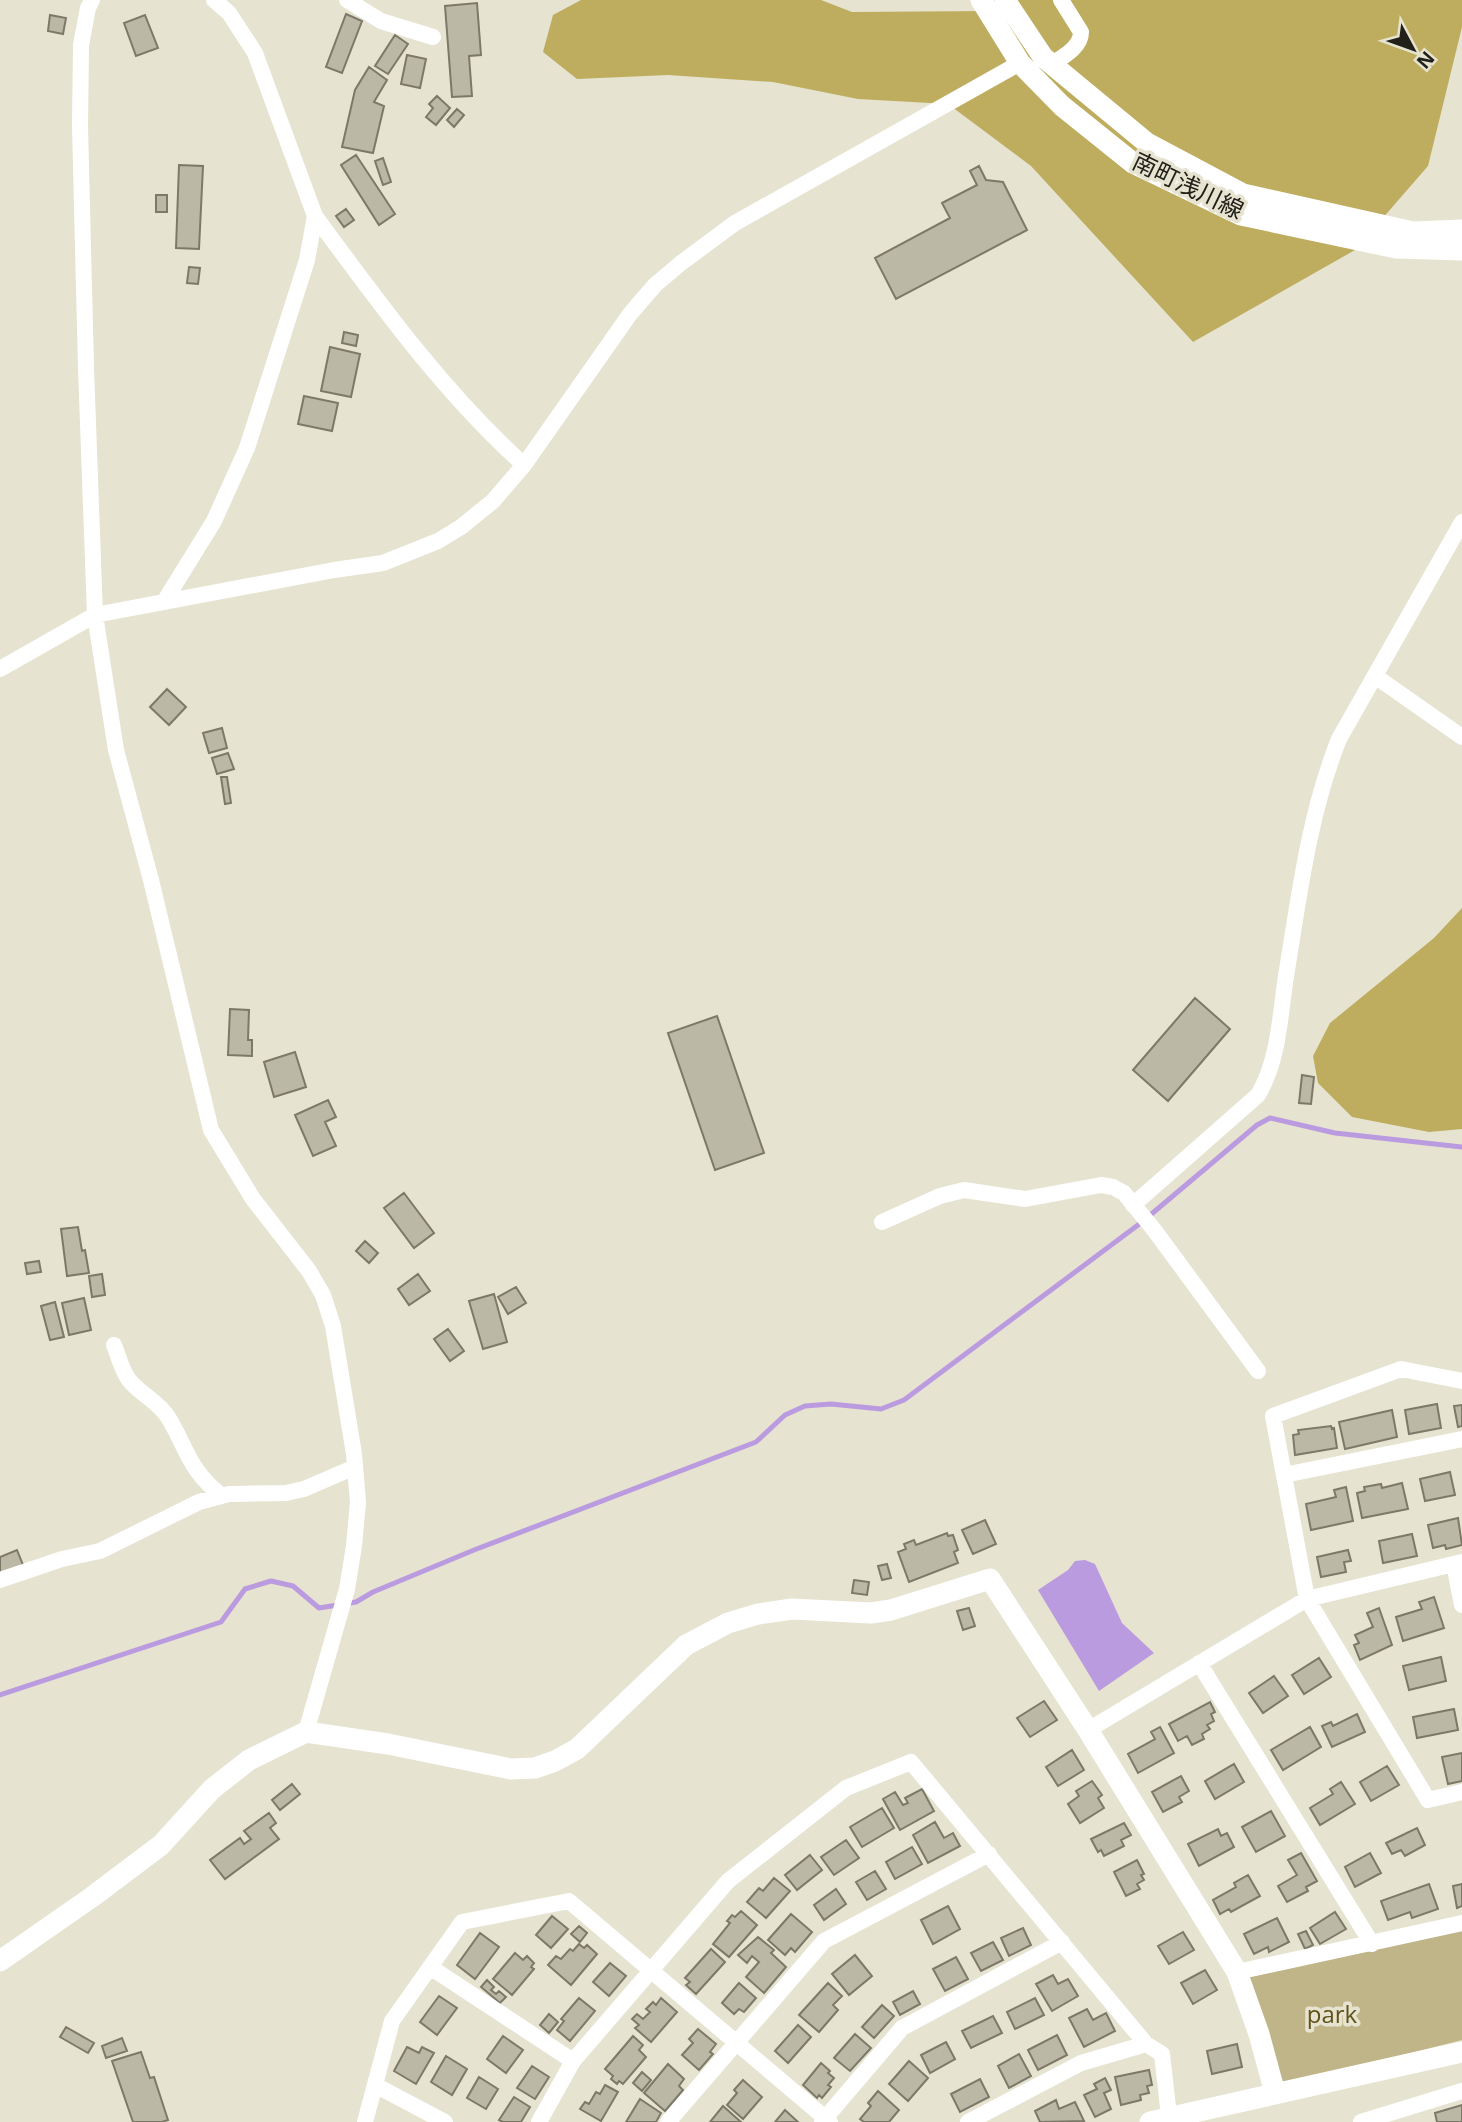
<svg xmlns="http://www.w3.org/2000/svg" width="1462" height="2122" viewBox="0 0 1462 2122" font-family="'Open Sans','Noto Sans JP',sans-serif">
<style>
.green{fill:#bfb588}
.forest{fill:#bead5e}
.water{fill:#bb9bdf}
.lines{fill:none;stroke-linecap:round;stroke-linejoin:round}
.stream{stroke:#bb9bdf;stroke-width:5}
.building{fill:#bbb8a6;stroke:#7d7969;stroke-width:2}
.minor{stroke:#fff;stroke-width:16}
.tertiary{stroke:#fff;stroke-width:21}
.labels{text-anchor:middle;stroke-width:7;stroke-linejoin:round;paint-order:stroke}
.street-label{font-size:24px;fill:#212019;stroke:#e7e3d1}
.park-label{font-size:24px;fill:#605318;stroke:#e7e3d1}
</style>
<rect width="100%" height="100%" fill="#e7e3d1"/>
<path class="green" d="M1462 1929V2040L1284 2085 1245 1977Z"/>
<path class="forest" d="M581 0H821L852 12 990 11 1007 0H1462V27L1428 166 1355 250 1193 342 1031 166 948 104 858 99 773 82 668 75 577 79 543 52 553 15Z
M1462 908V1129L1429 1132 1352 1117 1318 1083 1313 1056 1330 1023 1434 938Z"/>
<path class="water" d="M1085 1560 1095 1564 1122 1623 1154 1653 1099 1691 1038 1590 1068 1570 1075 1561Z"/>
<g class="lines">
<path class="stream" d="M0 1695 221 1622 245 1589 271 1581 293 1586 319 1608 356 1602 373 1592 474 1550 756 1442 785 1415 805 1406 831 1404 881 1409 904 1400 1142 1222 1257 1125 1270 1118 1335 1133 1462 1147"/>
</g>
<path class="building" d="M477 3 481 55 469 56 472 96 452 97 445 6Z
M346 14 362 21 342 73 326 67Z
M50 15 66 18 63 34 48 31Z
M145 15 158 48 136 56 124 23Z
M395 35 408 44 388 74 375 66Z
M407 55 426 59 420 88 401 84Z
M369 67 387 80 374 102 384 106 373 153 342 147 355 90Z
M437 96 450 108 436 125 426 117 433 108 429 104Z
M457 109 464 115 454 127 447 120Z
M356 155 395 214 379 225 341 165Z
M383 158 391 182 383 185 375 161Z
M179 165 203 166 199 249 176 248Z
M979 166 986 180 1003 182 1027 230 896 299 875 258 950 218 942 203 977 185 970 171Z
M156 195H167V212H156Z
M346 209 354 220 344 227 336 216Z
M189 267 200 268 198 284 187 283Z
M344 332 358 335 356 346 342 343Z
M330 347 360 354 351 397 321 391Z
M304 396 338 403 332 431 298 424Z
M167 689 186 707 169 725 150 707Z
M222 728 227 748 209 753 203 733Z
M228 753 234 769 217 774 212 758Z
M221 777H227L231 803 225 804Z
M1195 998 1230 1029 1168 1101 1133 1070Z
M230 1009 249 1010 248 1040H252V1056L228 1055Z
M717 1016 764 1153 715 1170 668 1033Z
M295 1052 306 1087 274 1097 264 1062Z
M1302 1075 1314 1077 1311 1104 1299 1103Z
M328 1100 336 1117 325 1122 336 1146 313 1156 295 1115Z
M404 1193 434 1233 414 1248 384 1208Z
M78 1227 82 1251 85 1250 89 1273 67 1276 61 1229Z
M365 1241 378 1253 369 1263 356 1251Z
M39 1261 41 1272 27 1274 25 1263Z
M102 1274 105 1295 92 1297 89 1276Z
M418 1274 430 1291 409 1305 398 1289Z
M516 1287 526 1303 508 1314 498 1297Z
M494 1294 507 1342 483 1349 469 1301Z
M84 1298 91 1330 69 1335 62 1303Z
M55 1302 64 1337 50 1340 41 1306Z
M448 1329 464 1351 450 1361 434 1339Z
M1437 1404 1441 1428 1409 1434 1405 1410Z
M1462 1405V1426L1458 1427 1454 1406Z
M1392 1410 1397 1437 1345 1449 1339 1422Z
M1331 1426 1332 1429 1334 1428 1337 1448 1295 1455 1293 1435 1299 1434 1298 1430Z
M1450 1472 1455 1495 1425 1501 1420 1479Z
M1402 1483 1408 1509 1362 1518 1357 1493 1365 1491 1364 1487 1381 1484 1382 1488Z
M1346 1487 1353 1521 1311 1530 1306 1504 1336 1497 1334 1490Z
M1458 1518 1462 1545 1446 1549 1445 1545 1433 1548 1428 1525Z
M985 1520 996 1544 973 1554 962 1530Z
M947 1533 948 1536 953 1535 958 1550 954 1552 958 1563 909 1582 898 1552 906 1549 904 1544 914 1540 916 1545Z
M1412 1534 1417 1556 1383 1563 1379 1541Z
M17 1550 23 1565 0 1575V1557Z
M1348 1550 1351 1561 1344 1562 1346 1572 1321 1577 1317 1557Z
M887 1564 891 1578 882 1580 878 1566Z
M854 1580 869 1582 867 1595 852 1593Z
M1434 1597 1444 1628 1403 1641 1396 1617 1422 1609 1419 1602Z
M969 1608 975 1626 963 1630 957 1611Z
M1379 1608 1392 1645 1360 1660 1354 1645 1359 1643 1355 1635 1373 1627 1367 1613Z
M1441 1657 1446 1681 1409 1690 1403 1666Z
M1319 1658 1331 1677 1304 1694 1292 1675Z
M1274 1676 1288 1696 1263 1713 1249 1693Z
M1044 1701 1057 1720 1030 1737 1017 1718Z
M1210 1702 1215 1712 1211 1714 1214 1721 1207 1725 1210 1729 1202 1734 1204 1739 1192 1745 1187 1736 1178 1741 1169 1724Z
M1454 1709 1458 1730 1417 1738 1413 1717Z
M1357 1714 1365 1732 1332 1747 1322 1726 1331 1722 1333 1726Z
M1160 1727 1174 1753 1138 1773 1128 1754 1155 1739 1151 1732Z
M1310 1727 1321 1747 1283 1770 1271 1750Z
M1072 1750 1084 1770 1058 1786 1046 1767Z
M1462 1753V1781L1448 1784 1442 1757Z
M1234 1764 1244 1782 1215 1799 1205 1781Z
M1387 1766 1399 1785 1371 1801 1360 1782Z
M1181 1776 1189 1791 1179 1797 1182 1802 1163 1812 1152 1792Z
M1092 1781 1102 1795 1098 1798 1104 1808 1080 1823 1068 1804 1079 1796 1076 1791Z
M1341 1782 1355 1804 1320 1825 1310 1808 1333 1794 1330 1789Z
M292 1784 300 1794 280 1810 272 1800Z
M922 1789 934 1811 900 1830 883 1799 895 1792 903 1805 908 1803 905 1798Z
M882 1808 894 1828 862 1847 850 1827Z
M1271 1811 1285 1836 1256 1852 1242 1827Z
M269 1813 276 1823 270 1828 279 1839 225 1879 210 1860 240 1838 244 1844 251 1839 244 1831Z
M935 1822 944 1838 953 1833 960 1846 928 1863 913 1835Z
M1124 1823 1131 1835 1121 1840 1124 1846 1104 1856 1101 1850 1098 1852 1091 1839Z
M1417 1828 1425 1845 1405 1856 1401 1850 1392 1854 1386 1843Z
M1218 1829 1221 1836 1227 1833 1234 1847 1199 1866 1188 1844Z
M846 1840 859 1858 834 1875 821 1857Z
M912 1847 922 1864 895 1879 886 1862Z
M1301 1853 1317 1881 1306 1887 1308 1891 1287 1902 1278 1886 1297 1875 1288 1860Z
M1370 1853 1381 1873 1355 1887 1345 1867Z
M810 1855 822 1870 797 1890 785 1875Z
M1137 1860 1144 1874 1141 1875 1144 1880 1137 1884 1140 1889 1126 1896 1114 1872Z
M875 1871 886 1889 867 1900 856 1882Z
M1248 1875 1260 1896 1231 1912 1229 1909 1220 1914 1213 1900 1236 1887 1234 1883Z
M774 1878 790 1891 766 1918 747 1902 759 1888 763 1891Z
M1429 1884 1438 1909 1412 1918 1410 1912 1388 1920 1381 1901Z
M1462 1884V1906L1457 1908 1453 1886Z
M836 1889 846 1904 824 1920 814 1905Z
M948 1906 960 1929 933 1944 921 1920Z
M741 1911 757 1925 729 1957 713 1944 730 1923 727 1921 732 1915 735 1917Z
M1335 1912 1346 1929 1320 1944 1310 1928Z
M791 1914 812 1932 795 1952 791 1948 785 1955 768 1940Z
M552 1916 568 1929 551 1948 536 1935Z
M1277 1918 1289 1942 1269 1952 1268 1947 1254 1954 1244 1934Z
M579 1926 587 1933 580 1942 571 1934Z
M1023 1928 1031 1945 1009 1956 1001 1938Z
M1306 1931 1313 1945 1305 1949 1298 1934Z
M1183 1932 1194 1950 1169 1964 1158 1946Z
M480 1933 499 1947 475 1979 457 1965Z
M758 1937 774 1950 771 1953 786 1967 764 1993 746 1977 759 1962 752 1956 747 1963 738 1955Z
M993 1942 1003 1960 981 1971 971 1953Z
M579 1944 584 1948 587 1945 597 1954 571 1985 548 1965 556 1956 561 1959 570 1949 573 1951Z
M711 1949 725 1962 696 1994 686 1985 690 1982 685 1978Z
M515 1953 523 1960 527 1956 534 1963 531 1967 534 1969 512 1995 493 1979Z
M855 1955 872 1976 849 1995 832 1974Z
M956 1957 968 1979 945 1991 933 1969Z
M610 1963 626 1976 609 1996 593 1982Z
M1205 1970 1217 1990 1193 2004 1181 1983Z
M1053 1975 1058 1984 1068 1979 1078 1996 1052 2011 1036 1984Z
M487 1980 494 1987 491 1990 496 1994 499 1991 506 1997 500 2003 481 1987Z
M739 1983 756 1998 744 2012 739 2009 734 2014 722 2003Z
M828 1983 842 1996 833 2005 838 2010 819 2032 799 2015Z
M913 1991 920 2004 900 2015 893 2002Z
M439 1996 457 2008 437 2035 420 2022Z
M579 1998 595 2011 570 2041 557 2030 564 2021 561 2019Z
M661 1998 677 2012 651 2042 635 2028 639 2025 632 2019 637 2014 643 2019 650 2012 646 2009 653 2002 656 2005Z
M1035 1998 1044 2015 1015 2029 1007 2012Z
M882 2005 894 2016 874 2038 862 2027Z
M1087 2009 1093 2020 1106 2013 1115 2031 1084 2047 1069 2018Z
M549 2014 558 2022 549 2033 540 2025Z
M993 2016 1002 2033 971 2048 962 2031Z
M798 2025 811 2037 788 2063 775 2051Z
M66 2027 94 2043 88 2053 60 2037Z
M698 2029 716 2044 710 2052 713 2054 699 2070 682 2055 693 2043 689 2039Z
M855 2034 871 2048 850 2071 834 2058Z
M1057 2035 1067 2055 1038 2070 1028 2050Z
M503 2036 523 2050 506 2073 487 2059Z
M633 2036 643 2045 639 2050 646 2057 623 2084 619 2081 617 2084 611 2079 613 2076 605 2069Z
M122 2038 127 2051 106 2058 102 2046Z
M946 2042 955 2059 930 2073 921 2055Z
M1237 2044 1242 2067 1212 2074 1207 2051Z
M407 2047 419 2053 422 2047 434 2053 416 2084 394 2071Z
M141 2052 150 2078 154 2077 168 2120 162 2122H133L112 2061Z
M1019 2054 1031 2076 1009 2088 998 2066Z
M446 2056 467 2069 452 2095 431 2082Z
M909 2061 928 2078 908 2101 889 2084Z
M821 2063 830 2071 828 2073 834 2078 828 2085 831 2087 822 2098 819 2095 817 2098 803 2085Z
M668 2064 684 2079 679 2086 683 2090 665 2111 644 2093Z
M532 2066 549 2077 535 2099 517 2088Z
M1149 2070 1152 2085 1147 2086 1149 2093 1140 2095 1141 2100 1121 2105 1115 2077Z
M642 2072 651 2080 642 2091 633 2083Z
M479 2077 498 2089 486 2109 467 2098Z
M1105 2078 1111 2090 1104 2093 1111 2109 1095 2117 1084 2095 1097 2089 1094 2084Z
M980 2079 989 2097 960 2112 951 2094Z
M743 2080 762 2097 743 2119 727 2105 737 2093 734 2090Z
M605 2085 618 2092 601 2121 580 2109 585 2102 589 2104 596 2092 600 2094Z
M878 2091 899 2110 889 2122H864L860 2119 871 2106 868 2103Z
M514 2097 530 2107 521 2122H503L499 2120Z
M640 2099 661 2113 656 2122H626Z
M1056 2100 1059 2109 1075 2102 1084 2121 1040 2122 1035 2111Z
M1462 2105V2122H1437L1435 2113Z
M723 2106 741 2122H710Z
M785 2110 798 2122H775Z"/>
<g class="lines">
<path class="minor" d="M92 0 88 8 81 45 80 126 86 368 95 615 116 750 151 880 211 1130 253 1199 309 1271 323 1295 333 1326 354 1454 358 1502 354 1546 347 1589 306 1732
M347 0 381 21 433 37
M1052 64C1064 56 1081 47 1081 32L1061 0
M315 216C379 303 443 392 524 465
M164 602 214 521 247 448 307 260 315 216 255 53 229 13 214 0
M0 669 95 615 334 570 383 563 438 541 461 527 493 501 524 465 630 314 655 285 681 263 735 223 1020 63
M1375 676 1462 737
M1133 1205 1258 1095C1279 1060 1280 1015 1286 976 1299 897 1309 814 1339 739L1462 522
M882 1222 940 1196 964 1190 1025 1199 1101 1185 1113 1187 1124 1193 1155 1231 1258 1371
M114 1345C119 1357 121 1369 129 1380 140 1394 158 1401 168 1417 188 1450 188 1469 222 1496
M1462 1381 1401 1369 1273 1416 1307 1599 1428 1800 1462 1792
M1284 1475 1462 1439
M1454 1564 1462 1605
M0 1580 62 1559 100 1551 199 1502 229 1494 286 1493 304 1489 355 1467
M1199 1663 1372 1944
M1088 1730 1307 1599 1462 1562
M430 1967 573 2061
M1237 1972 1462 1923
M375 2085 445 2122
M365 2122 392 2021 462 1922 569 1901 830 2122
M539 2122 573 2061 728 1881 846 1788 911 1762 1146 2044 1162 2054 1169 2116
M668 2122 824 1941 989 1854
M822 2122 902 2028 1062 1942
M968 2122 1081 2063 1146 2044
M1361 2122 1462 2091"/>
<path class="tertiary" d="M981 0 1020 63 1062 106 1133 163 1241 215 1396 248 1462 250
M1005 0 1043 57 1147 143 1243 194 1413 232 1462 230
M0 1961 92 1897 161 1845 212 1789 249 1760 306 1732 388 1744 511 1769 535 1768 555 1761 577 1749 686 1645 728 1623 758 1614 792 1609 871 1613 891 1610 990 1579 1088 1730 1237 1972 1259 2034 1275 2093
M1150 2122 1462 2052"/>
</g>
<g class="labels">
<g class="street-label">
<text transform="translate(1188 186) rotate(26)" y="8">南町浅川線</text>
</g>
<g class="park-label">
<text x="1332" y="2023">park</text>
</g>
</g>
<g transform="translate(1413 49) rotate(131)" stroke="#e7e3d1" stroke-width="5" paint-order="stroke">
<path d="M0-5L12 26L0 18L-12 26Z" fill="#212019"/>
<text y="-10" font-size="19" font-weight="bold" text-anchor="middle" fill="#212019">N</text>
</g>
</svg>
